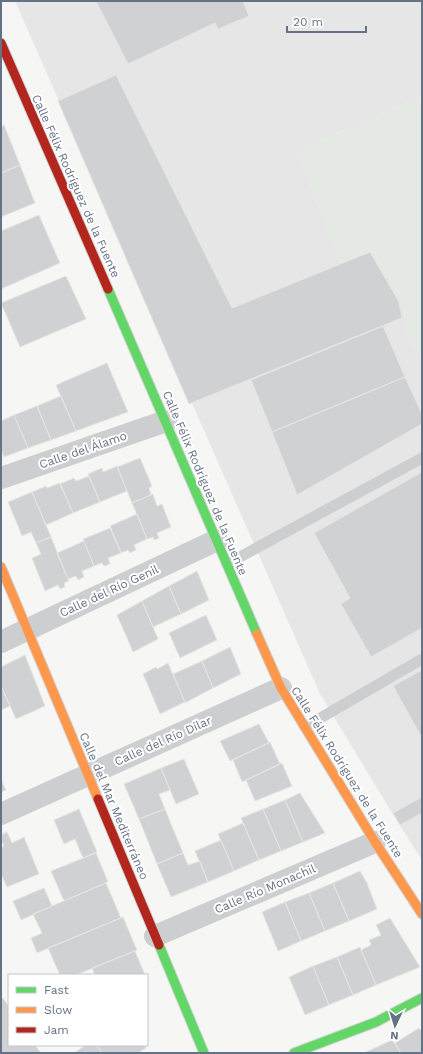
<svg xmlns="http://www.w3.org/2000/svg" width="423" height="1054" viewBox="0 0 423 1054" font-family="'Work Sans',sans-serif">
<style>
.built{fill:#e6e6e7}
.green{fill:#e5e9e3}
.building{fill:#d0d1d2;stroke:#e5e5e4}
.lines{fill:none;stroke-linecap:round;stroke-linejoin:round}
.fast-casing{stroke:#d2d4d4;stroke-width:11}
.slow-casing{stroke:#d2d4d4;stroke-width:11}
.jam-casing{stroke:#d2d4d4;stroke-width:11}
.lane{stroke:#cdced0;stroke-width:11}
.street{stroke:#cdced0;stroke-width:22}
.fast{stroke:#63d668;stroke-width:9}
.slow{stroke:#ff974d;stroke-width:9}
.jam{stroke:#b3261e;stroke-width:9}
.labels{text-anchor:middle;stroke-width:4;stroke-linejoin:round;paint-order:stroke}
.street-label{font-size:12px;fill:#657185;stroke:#fff}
</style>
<rect width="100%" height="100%" fill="#f6f6f5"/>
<path class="built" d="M15 1H422V96L297 151 341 263 373 251 400 296 410 342 422 359V860L394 816 320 694Z"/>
<path class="green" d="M422 96V359L410 342 400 296 373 251 341 263 297 151Z"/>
<path class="building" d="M96 1H243L249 16 218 29 215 23 128 64Z
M116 75 232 308 370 252 399 302 402 318 189 404 58 101Z
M4 125 20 165 1 173V126Z
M20 165 35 203 1 217V173Z
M39 215 60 263 1 289V231Z
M66 276 86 319 20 347 1 303Z
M383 326 405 377 272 432 251 380Z
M107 363 128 412 76 431 56 385Z
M405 377 422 414V424L297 495 272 432Z
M61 396 76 431 51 440 37 406Z
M37 406 51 440 28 448 14 415Z
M14 415 28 448 4 457 1 449V421Z
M140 458 152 486 149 488 151 495 132 503 117 467Z
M117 466 127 491 100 502 88 474 102 468 103 472Z
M422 472V628L371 657 341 604 350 598 314 533Z
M89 476 100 502 73 513 60 484 74 478 76 481Z
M60 483 73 513 46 525 32 492 46 486 47 488Z
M32 492 51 537 36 543 31 532 22 536 8 502Z
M153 494 157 506 162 504 171 527 157 533 159 538 154 540 153 537 147 539 132 503Z
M137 514 147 539 134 545 136 550 130 553 128 550 121 553 110 526Z
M110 528 121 553 108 558 110 564 104 566 102 563 94 566 83 539Z
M51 537 69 581 64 583 65 587 60 589 58 585 45 591 32 558 41 554 36 543Z
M84 541 94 566 82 571 84 577 78 580 76 576 68 579 57 553Z
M197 571 209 600 181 614 169 586Z
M169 586 181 614 153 627 142 601Z
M142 601 158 639 133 652 117 615Z
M206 615 217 640 180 658 169 633Z
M230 647 241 674 213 688 202 661Z
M25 655 45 706 16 719 1 686V667Z
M202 661 213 688 185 703 173 674Z
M168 663 185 702 160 714 143 674 156 667 157 669Z
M422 670V738L393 686Z
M1 686 10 706 1 710Z
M259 724 269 743 230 761 220 741Z
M270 742 280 764 242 782 233 760Z
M184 759 199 794 176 804 161 768Z
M282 763 292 786 255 801 246 780Z
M161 768 170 790 159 794 165 809 139 819 124 784Z
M1 779 6 790 1 792Z
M300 793 325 833 303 842 285 800Z
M422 797V813L400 825 393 813Z
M285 800 303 842 281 851 263 809Z
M79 809 97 852 83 858 75 839 64 844 54 820Z
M165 809 183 853 157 864 139 819Z
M263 809 281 851 259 860 241 818Z
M243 823 259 860 234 871 218 834Z
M7 832 12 843 24 837 39 874 7 887 1 874V848L4 846 1 839V835Z
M221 840 234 871 208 882 195 851Z
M96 853 108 882 64 901 51 871Z
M183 853 188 865 200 861 208 882 171 897 157 864Z
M360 871 367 883 377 909 349 921 333 883Z
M106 883 121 918 37 953 31 938 42 933 33 914Z
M333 883 349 921 325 931 309 893Z
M44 888 52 906 21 920 13 901Z
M309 893 325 931 301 941 285 902Z
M285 902 301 941 278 951 262 912Z
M123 917 137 950 76 975H60L48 948Z
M390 918 420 967 376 985 361 950 371 945 369 940 381 935 376 925Z
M360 947 376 985 353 995 337 957Z
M135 951 145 975H95L92 968Z
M337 957 353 995 329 1005 313 966Z
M313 966 329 1005 305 1015 289 977Z
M3 998 9 1007V1045H35L41 1053H1V999Z
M419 1028 422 1031V1053H401L395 1043Z
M392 1040 401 1053H367L366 1052Z
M86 1045H96L102 1053H74Z
M96 1045H144L146 1048 138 1053H102Z"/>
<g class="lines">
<defs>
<path id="fast" d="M108 289 257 634
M159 945 204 1053
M294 1053 376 1022 422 998"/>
<path id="slow" d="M1 567 98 799
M257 634 281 688 375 842 422 914"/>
<path id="jam" d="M1 43 108 289
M98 799 159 945"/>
</defs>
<use href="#fast" class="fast-casing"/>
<use href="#slow" class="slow-casing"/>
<use href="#jam" class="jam-casing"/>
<path class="lane" d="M227 564 422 458
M305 727 422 659"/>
<path class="street" d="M1 478 166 421
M1 642 217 540
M1 814 281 688
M155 936 375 842"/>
<use href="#fast" class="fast"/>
<use href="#slow" class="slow"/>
<use href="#jam" class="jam"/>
</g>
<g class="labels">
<g class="street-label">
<text transform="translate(76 186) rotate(66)" y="4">Calle Félix Rodríguez de la Fuente</text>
<text transform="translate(83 450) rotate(-19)" y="4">Calle del Álamo</text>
<text transform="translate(205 483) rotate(67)" y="4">Calle Félix Rodríguez de la Fuente</text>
<text transform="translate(109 591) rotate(-25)" y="4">Calle del Río Genil</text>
<text transform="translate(163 741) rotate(-24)" y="4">Calle del Río Dílar</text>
<text transform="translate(347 772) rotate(58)" y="4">Calle Félix Rodríguez de la Fuente</text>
<text transform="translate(114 806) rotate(67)" y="4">Calle del Mar Mediterráneo</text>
<text transform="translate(265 889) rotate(-23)" y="4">Calle Río Monachil</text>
</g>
</g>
<rect width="423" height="1054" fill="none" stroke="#657185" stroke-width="4"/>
<rect x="8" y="974" width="140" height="72" fill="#ffffff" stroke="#c1c6ce"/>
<rect x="16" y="987" width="20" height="6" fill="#63d668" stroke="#c1c6ce"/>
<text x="44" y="994" font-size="12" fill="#657185">Fast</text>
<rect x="16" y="1007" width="20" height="6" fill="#ff974d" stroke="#c1c6ce"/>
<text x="44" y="1014" font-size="12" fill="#657185">Slow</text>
<rect x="16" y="1027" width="20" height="6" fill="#b3261e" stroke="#c1c6ce"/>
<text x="44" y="1034" font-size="12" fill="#657185">Jam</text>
<g transform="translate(395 1026) rotate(184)" stroke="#ffffff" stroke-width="3" paint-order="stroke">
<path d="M0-3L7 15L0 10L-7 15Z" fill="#657185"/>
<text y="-6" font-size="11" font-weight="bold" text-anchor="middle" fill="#657185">N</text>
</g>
<path d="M287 26v6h79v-6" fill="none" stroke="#657185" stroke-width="2"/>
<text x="293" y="26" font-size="12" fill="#657185" stroke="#ffffff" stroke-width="3" paint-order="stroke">20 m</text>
</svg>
